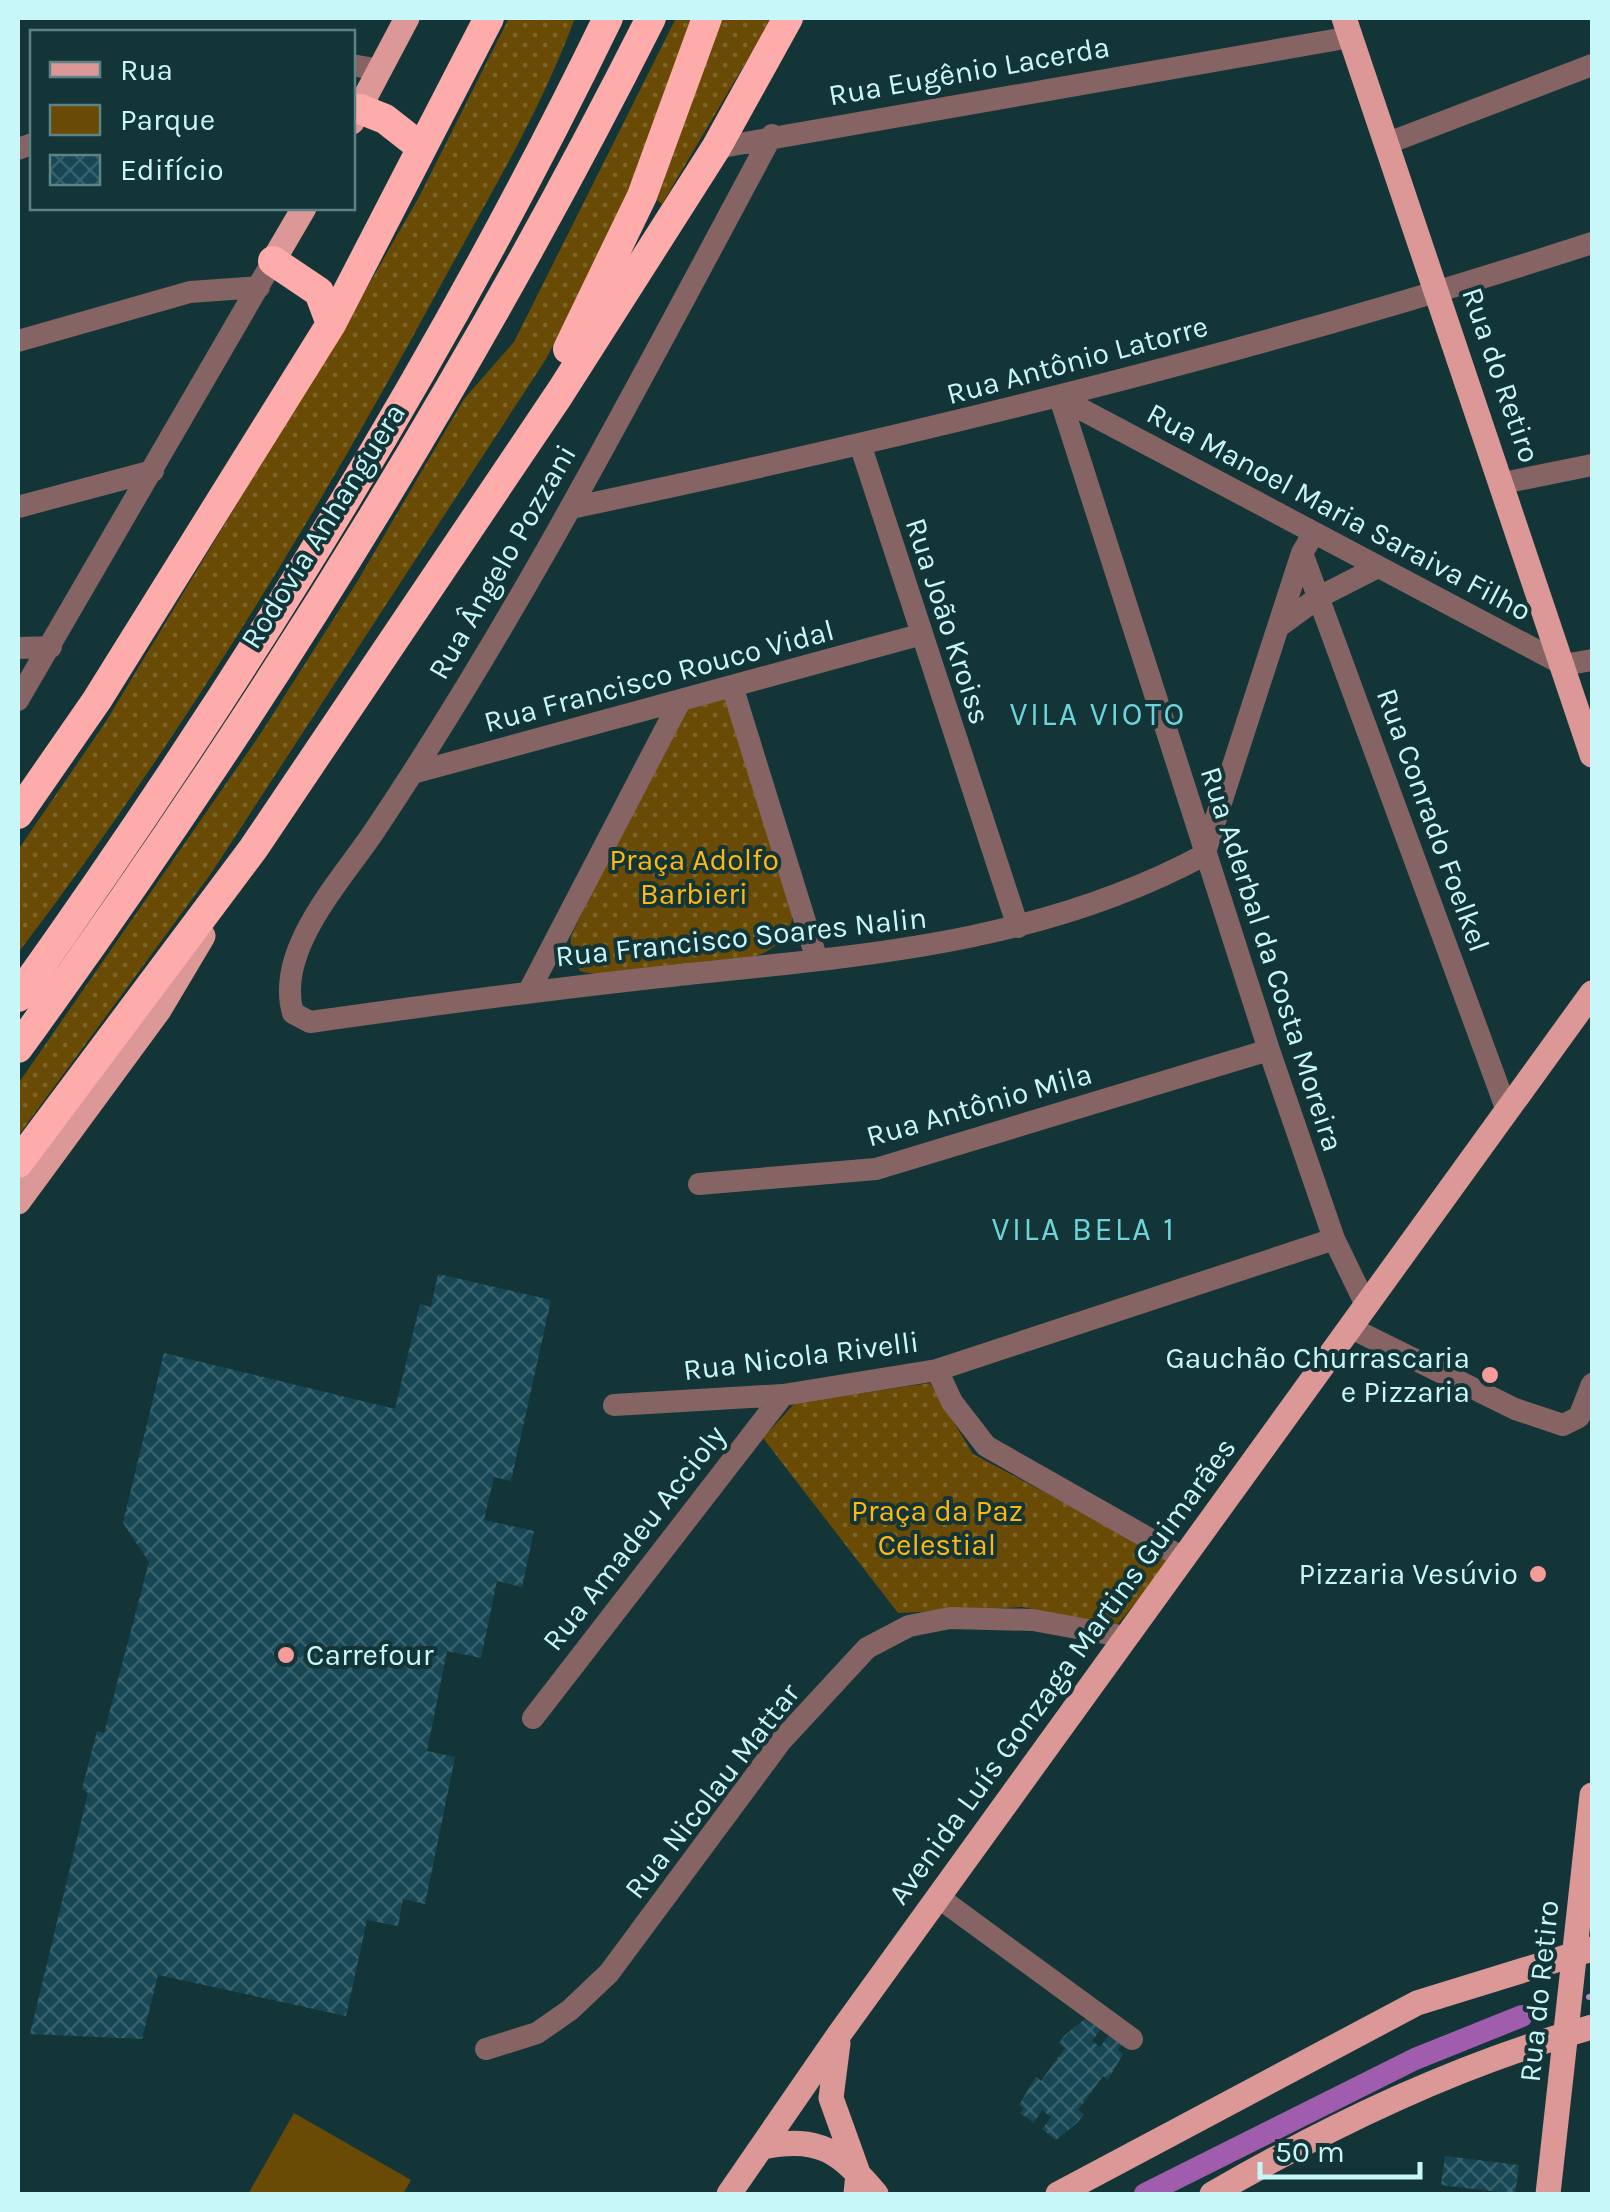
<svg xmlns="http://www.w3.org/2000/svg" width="1610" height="2212" viewBox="0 0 1610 2212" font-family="Karla,sans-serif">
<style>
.green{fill:url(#green-dots)}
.pitch{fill:#6a4b06}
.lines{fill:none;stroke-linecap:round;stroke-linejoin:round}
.stream{stroke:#ac8bc4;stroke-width:6}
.canal{stroke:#a05dad;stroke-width:22}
.building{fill:url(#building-cross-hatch)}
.minor{stroke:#856463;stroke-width:22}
.major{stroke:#db9897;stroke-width:25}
.highway{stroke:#fdacab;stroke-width:30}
.poi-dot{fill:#f59b9a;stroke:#143537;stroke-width:4}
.labels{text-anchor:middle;stroke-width:8;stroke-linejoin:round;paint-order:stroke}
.street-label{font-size:30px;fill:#c8f7f9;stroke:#143537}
.park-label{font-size:30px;fill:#feb810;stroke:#143537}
.poi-label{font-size:30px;fill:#c8f7f9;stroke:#143537;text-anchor:end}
.neighbourhood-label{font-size:32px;letter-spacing:2.5px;fill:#6ed3da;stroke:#143537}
</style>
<defs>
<pattern id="green-dots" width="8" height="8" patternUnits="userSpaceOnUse" patternTransform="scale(2.5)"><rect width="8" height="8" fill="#6a4b06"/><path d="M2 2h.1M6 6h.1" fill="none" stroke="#7e662b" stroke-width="1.8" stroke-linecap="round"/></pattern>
<pattern id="building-cross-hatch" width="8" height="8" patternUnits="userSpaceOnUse" patternTransform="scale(2.5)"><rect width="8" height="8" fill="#174654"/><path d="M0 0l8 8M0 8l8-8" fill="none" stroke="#37616d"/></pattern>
</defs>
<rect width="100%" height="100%" fill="#143537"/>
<path class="green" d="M509 18H575C541 110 490 195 443 281 318 514 177 744 18 953V850L105 723 365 291 419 197Z
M676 18H694L641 174 546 359 212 872 18 1136V1084L261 733 357 582 464 399 514 342Z
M717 18H772L662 204 657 200Z
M724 696 794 911 788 936C779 943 771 950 761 954 731 966 610 981 580 971L570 951 571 936 682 707Z
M930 1383 973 1454 1171 1560 1117 1625 1022 1607 898 1613 763 1438 795 1403Z"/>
<path class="pitch" d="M294 2113 411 2180 403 2194H248Z"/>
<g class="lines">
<path class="stream" d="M1589 1997 1592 1996"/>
<path class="canal" d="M1145 2194 1415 2059 1522 2016"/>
</g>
<path class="building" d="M438 1274 551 1300 511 1481 494 1477 484 1520 534 1531 522 1587 497 1581 481 1658 447 1651 427 1751 455 1757 425 1904 403 1899 398 1926 367 1920 346 2016 158 1975 142 2039 30 2034 88 1793 82 1789 97 1731 104 1733 149 1562 123 1523 164 1353 395 1409 420 1304 431 1307Z
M1086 2018 1101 2029 1092 2041 1100 2047 1109 2035 1122 2045 1118 2050 1123 2054 1108 2080 1103 2076 1078 2110 1084 2114 1078 2122 1056 2140 1042 2129 1051 2117 1042 2110 1034 2123 1020 2113 1024 2108 1019 2105 1036 2077 1041 2081 1065 2048 1059 2043 1065 2035Z
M1445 2156 1519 2165 1515 2194 1441 2185Z"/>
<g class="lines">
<path class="minor" d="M352 65 380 70
M772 135C645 371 522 611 373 833 339 883 275 951 293 1013L310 1022C430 1005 550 989 670 976 855 956 1037 945 1204 855L1302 553 1314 533
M1388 143 1592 65
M716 148 1351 37
M18 149 32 144
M18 341 190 292 259 287
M1060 398 1269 1050 1334 1239 1366 1305
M1060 398 1564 665 1592 660
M861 447 1018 927
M1503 483 1592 465
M18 507 153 471
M571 508C916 435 1257 352 1592 243
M1302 553 1506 1108
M1278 627 1319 597 1378 567
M18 648 51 647
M733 689 817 960
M18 700 273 261
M413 773 919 635
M529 991 679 703
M699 1184 876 1169 1269 1050
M1351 1328 1515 1409 1563 1425 1579 1417 1592 1384
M937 1370 952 1402 986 1446 1183 1558
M614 1405 783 1395 937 1370 1334 1239
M533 1718 783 1395
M938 1897 1132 2039
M486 2049 537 2033 570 2010 609 1973 781 1741 867 1648 909 1626 950 1618 1033 1620 1126 1637"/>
<path class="major" d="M1344 18 1592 755
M352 122 407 18
M273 261 304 208
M18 1202 159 1010 203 936
M838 2043 831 2098 858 2173 856 2194
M763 2147C820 2135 840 2152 876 2194
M729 2194 840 2033 1592 993
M1058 2194 1417 2003 1592 1949
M1212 2194C1332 2125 1458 2064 1592 2027
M1548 2194 1592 1795"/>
<path class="highway" d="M360 109 385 119 422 148
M273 261 319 292 331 324
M568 349 642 196 707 18
M18 814 97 700 331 324 489 18
M18 997C239 687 442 360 608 18
M18 1048C254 723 470 377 651 18
M18 1163 253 849 560 393 716 148 788 18"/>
</g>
<g class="poi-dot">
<circle cx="1490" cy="1375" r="10"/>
<circle cx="1538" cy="1574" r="10"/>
<circle cx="286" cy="1655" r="10"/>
</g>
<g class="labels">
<g class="street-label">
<text transform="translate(969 71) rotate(-10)" y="10">Rua Eugênio Lacerda</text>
<text transform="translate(1077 360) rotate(-15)" y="10">Rua Antônio Latorre</text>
<text transform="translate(1501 375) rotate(71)" y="10">Rua do Retiro</text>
<text transform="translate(1339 512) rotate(28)" y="10">Rua Manoel Maria Saraiva Filho</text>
<text transform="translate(323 526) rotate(-58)" y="10">Rodovia Anhanguera</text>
<text transform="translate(502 562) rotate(-60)" y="10">Rua Ângelo Pozzani</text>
<text transform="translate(948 621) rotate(72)" y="10">Rua João Kroiss</text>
<text transform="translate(659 676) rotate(-15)" y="10">Rua Francisco Rouco Vidal</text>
<text transform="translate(1433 820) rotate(70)" y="10">Rua Conrado Foelkel</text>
<text transform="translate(741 937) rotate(-6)" y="10">Rua Francisco Soares Nalin</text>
<text transform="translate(1272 959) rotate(72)" y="10">Rua Aderbal da Costa Moreira</text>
<text transform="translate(979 1105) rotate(-16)" y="10">Rua Antônio Mila</text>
<text transform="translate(801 1356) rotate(-7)" y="10">Rua Nicola Rivelli</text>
<text transform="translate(634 1538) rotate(-52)" y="10">Rua Amadeu Accioly</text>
<text transform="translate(1062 1671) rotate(-54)" y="10">Avenida Luís Gonzaga Martins Guimarães</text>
<text transform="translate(712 1791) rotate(-52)" y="10">Rua Nicolau Mattar</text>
<text transform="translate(1539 1991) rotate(-84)" y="10">Rua do Retiro</text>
</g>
<g class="park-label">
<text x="694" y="870">Praça Adolfo<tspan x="694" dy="34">Barbieri</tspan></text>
<text x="937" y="1521">Praça da Paz<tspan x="937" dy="34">Celestial</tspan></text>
</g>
<g class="poi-label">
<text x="1470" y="1368">Gauchão Churrascaria<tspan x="1470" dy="34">e Pizzaria</tspan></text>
<text x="1518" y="1584">Pizzaria Vesúvio</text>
<text x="306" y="1665" text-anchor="start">Carrefour</text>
</g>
<g class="neighbourhood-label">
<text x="1098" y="725">VILA VIOTO</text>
<text x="1084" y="1240">VILA BELA 1</text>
</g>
</g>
<rect width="1610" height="2212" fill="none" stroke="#c8f7f9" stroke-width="40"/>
<rect x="30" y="30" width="325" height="180" fill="#143537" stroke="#5c8385" stroke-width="2.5"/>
<rect x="50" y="62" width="50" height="15" fill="#db9897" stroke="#5c8385" stroke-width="2.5"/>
<text x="120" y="80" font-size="30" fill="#c8f7f9">Rua</text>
<rect x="50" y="105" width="50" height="30" fill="#6a4b06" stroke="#5c8385" stroke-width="2.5"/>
<text x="120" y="130" font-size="30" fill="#c8f7f9">Parque</text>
<rect x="50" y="155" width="50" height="30" fill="url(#building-cross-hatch)" stroke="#5c8385" stroke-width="2.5"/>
<text x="120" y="180" font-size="30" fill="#c8f7f9">Edifício</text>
<path d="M1260 2162v15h160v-15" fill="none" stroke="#c8f7f9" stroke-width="5"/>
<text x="1275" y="2162" font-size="30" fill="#c8f7f9" stroke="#143537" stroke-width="8" paint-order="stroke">50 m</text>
</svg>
